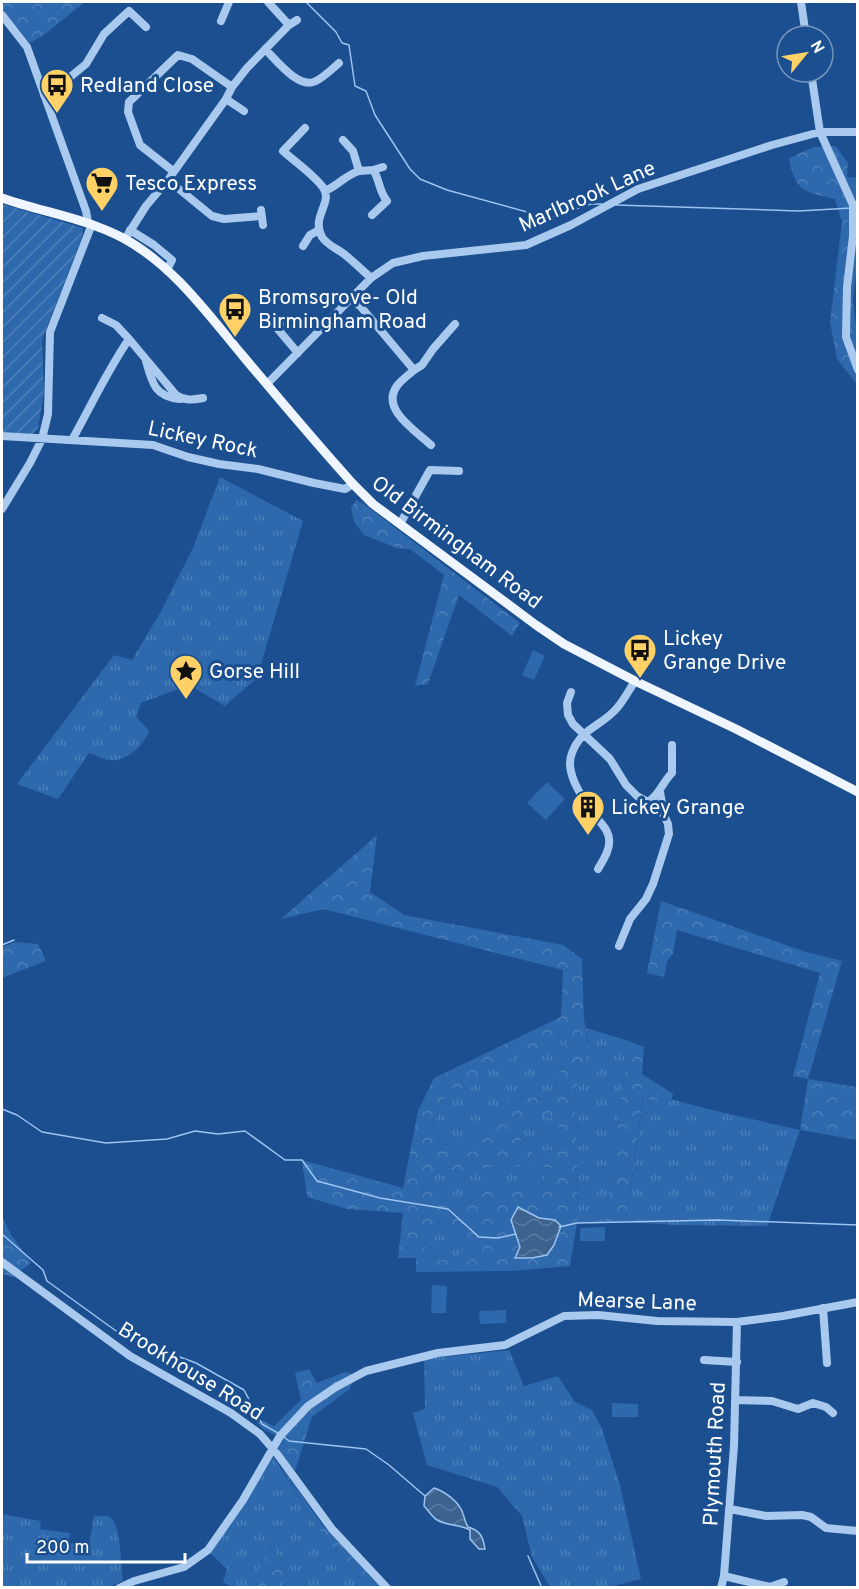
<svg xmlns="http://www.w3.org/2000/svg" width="859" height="1589" viewBox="0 0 859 1589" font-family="Overpass,sans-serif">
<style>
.grass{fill:url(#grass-tufts)}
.forest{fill:url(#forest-crowns);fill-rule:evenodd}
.garden{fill:url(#garden-furrows)}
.pitch{fill:#2e69ad}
.water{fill:url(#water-waves);stroke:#9cc4f0;stroke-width:1.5}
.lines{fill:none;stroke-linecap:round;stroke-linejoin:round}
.stream{stroke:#9cc4f0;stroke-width:1.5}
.minor{stroke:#a9c9ee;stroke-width:8}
.major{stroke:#f0f6ff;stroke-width:9}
.labels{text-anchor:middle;stroke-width:6;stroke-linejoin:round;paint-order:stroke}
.poi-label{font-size:21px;fill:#fff;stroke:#1b4f8f;text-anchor:start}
.street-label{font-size:21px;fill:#fff;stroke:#1b4f8f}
</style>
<defs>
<pattern id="grass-tufts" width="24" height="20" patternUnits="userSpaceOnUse" patternTransform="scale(1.5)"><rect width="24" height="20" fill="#2e69ad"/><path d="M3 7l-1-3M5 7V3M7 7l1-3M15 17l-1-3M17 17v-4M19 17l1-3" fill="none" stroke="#4d80b9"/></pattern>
<pattern id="forest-crowns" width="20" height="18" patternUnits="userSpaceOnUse" patternTransform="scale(1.5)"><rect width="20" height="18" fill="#2e69ad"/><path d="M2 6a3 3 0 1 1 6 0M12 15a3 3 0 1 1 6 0" fill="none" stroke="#4d80b9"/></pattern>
<pattern id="garden-furrows" width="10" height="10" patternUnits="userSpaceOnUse" patternTransform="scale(1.5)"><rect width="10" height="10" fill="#2e69ad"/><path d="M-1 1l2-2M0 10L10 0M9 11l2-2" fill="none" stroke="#4d80b9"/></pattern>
<pattern id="water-waves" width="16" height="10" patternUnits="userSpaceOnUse" patternTransform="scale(1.5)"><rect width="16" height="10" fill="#3c6290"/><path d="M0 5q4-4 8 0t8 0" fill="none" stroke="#597aa1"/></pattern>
</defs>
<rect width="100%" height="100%" fill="#1b4f8f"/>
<path class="grass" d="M220 477 303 521 257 678 225 706 189 685 141 703 136 716 149 731C144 746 125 763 108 760 102 759 95 755 89 753L58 799 17 784 114 655 132 660 160 613 193 548Z
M586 1028 629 1041 605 1223H577L578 1148 574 1095 589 1050Z
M559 1037 567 1039C564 1070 564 1074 545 1099L518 1096 501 1122 476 1141 441 1145 432 1128 448 1090 469 1088 482 1069 521 1054 545 1047Z
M644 1092 716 1111 800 1130 767 1226 677 1225 626 1222Z
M537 1114 559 1119V1146L538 1157 521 1145 523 1122Z
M514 1166 554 1168 535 1190C527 1188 519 1185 511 1184 496 1183 475 1196 463 1206L422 1189 436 1172Z
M439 1221 452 1226 466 1237 459 1261 426 1258 425 1236Z
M509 1350 524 1386 558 1376 575 1402 592 1410 602 1429 620 1485 641 1579 609 1587H550L532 1557 522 1516 497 1487 427 1465 413 1413 425 1409 424 1359Z
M273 1456 322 1535 368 1587H278L286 1575 283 1560 270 1549 250 1587H231L223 1582 227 1569 210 1553 230 1526Z
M2 1514 41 1521 40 1529 70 1533 69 1543 89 1545 94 1516C100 1516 108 1514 112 1519 121 1528 121 1568 123 1581L109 1587H2Z"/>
<path class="forest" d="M2 2H85L45 34 30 43 2 9Z
M836 146 848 163 847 177 857 178V267L853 299 858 345 857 380 855 382 837 359 830 322 842 222 835 199C804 192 795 191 789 158L814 147Z
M356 500 364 504 520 623 512 636 459 595 428 684 415 686 444 575 410 549 397 548 364 535 354 522 351 508Z
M377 835 370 892 404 915 563 945 582 959 584 1019 589 1050 574 1095 578 1148 577 1223 570 1266 511 1271 416 1272V1258H398L403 1213 347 1209 307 1197 302 1160 403 1188 418 1111 434 1078 561 1017 563 970 323 909 281 919ZM559 1037 567 1039C564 1070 564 1074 545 1099L518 1096 504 1102 501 1122 476 1141 441 1145 432 1128 448 1090 469 1088 479 1083 483 1069 521 1054 546 1047ZM537 1114 559 1120V1146L538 1157 521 1144 523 1122ZM514 1166 553 1168 535 1190C527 1188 519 1185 511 1184 496 1183 475 1196 463 1206L422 1188 436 1172ZM539 1218 555 1220 515 1257 520 1247 517 1234ZM439 1221 452 1226 466 1237 458 1261 426 1258 425 1236Z
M661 901 806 952 842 961 808 1079 857 1087V1140L800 1130 808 1079 793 1076 820 973 677 930 673 954 667 961 664 977 647 973Z
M15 942 38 944 46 961 2 978V947Z
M629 1041 644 1047 642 1074 673 1094 671 1102H661L643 1097 626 1222 605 1223Z
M2 1216 10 1233 31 1263 13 1277 3 1274 2 1277Z
M309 1369 317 1383 345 1372 354 1374 350 1389 312 1417 295 1471 278 1448 282 1438 264 1430 252 1416 274 1426 301 1400 295 1373Z
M279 1464 322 1524 380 1587H368L322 1535Z
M269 1549 283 1560 286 1575 278 1587H250Z"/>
<path class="garden" d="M2 204 83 228 82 237 42 340 44 392 38 428 32 434 2 432Z"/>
<path class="pitch" d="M533 650 545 656 534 680 522 675Z
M547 782 565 799 546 820 527 803Z
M605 1227V1241H580V1228Z
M432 1285 447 1286 446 1313H431Z
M506 1310V1323L480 1324 479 1311Z
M612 1403 638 1404V1417H612Z"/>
<path class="water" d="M518 1207 539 1218 555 1220 561 1226 554 1245 547 1255 532 1258H515L520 1247 511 1220Z
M434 1488C444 1491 460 1502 463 1514 465 1519 465 1522 468 1527 481 1531 483 1537 485 1549H479L470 1539V1530C459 1524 447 1526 437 1520 433 1518 428 1510 424 1506L425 1496Z"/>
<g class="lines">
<path class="stream" d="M306 2 336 32 342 43 349 45 355 86 366 91 375 115 410 169 420 179 447 190 549 218 591 204H602
M616 205 799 211 851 208
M2 945 14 940
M2 1109 17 1115 42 1132 106 1143 167 1139 195 1131 218 1134 245 1131 285 1160H302L317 1181 380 1198 448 1209 479 1237 498 1238 516 1234
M559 1227 577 1223 718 1220 858 1225
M2 1234 43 1270 47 1281 123 1336 137 1341
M142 1343 196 1363 244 1390 262 1424 278 1433
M284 1437 289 1441 366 1449 389 1465 425 1496
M528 1556 542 1588"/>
<path class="minor" d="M268 2 289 25
M801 2 806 36
M2 15 27 47 86 211 88 222
M221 21 229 2
M265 49C276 60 299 90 316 81 324 77 332 69 339 63
M811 72 820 132 853 205V236L847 287 846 337 858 370
M44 95 52 92 86 64 104 34 129 11 146 27
M226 99 244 111
M305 128 283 151C294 161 317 177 324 189 332 204 311 217 322 237 327 245 336 248 344 254 353 261 362 270 371 278
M373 170 383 167
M173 171 140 145 128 112 129 102 178 55 192 59 232 87
M359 171 373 170C380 179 378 190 387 201L372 215
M168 180 212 216 224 219 261 216
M325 191C339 185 344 176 359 171L353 151 343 140
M261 210 263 225
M130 230 154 245 172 260 167 270
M125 239 146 206 168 180 226 99 232 87 247 68 289 25 297 20
M303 246 310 235 319 230
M351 299 361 307 414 370C409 375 401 380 397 386 380 409 416 431 431 445
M102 318 116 325 129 339
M283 321 276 327 298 353
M146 361C152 383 155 397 180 399
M414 370 422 365 433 349 455 324
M267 384 371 278 393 263 423 256 526 245 571 225 638 189 772 145 820 132H858
M2 436 153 445 188 457 219 464 258 469 314 483 345 489 353 484
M72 440C91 406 107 371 129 339L176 395C185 401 193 400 203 398
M2 509 30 463 42 439 48 414 50 332 92 224
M400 524 430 470 459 471
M571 692 567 703 568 715 573 724 610 759 626 785 637 796 648 802 664 815 668 824 669 834 653 884 646 899 630 919 619 946
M660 792 664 815
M648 802C660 794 662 783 672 773V745
M598 869C602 862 609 852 609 844 611 830 599 822 592 812 582 797 564 772 572 753 581 728 602 726 617 708 624 700 629 690 635 681
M2 1262 130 1356 231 1413 260 1434 278 1455 332 1529 387 1588
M823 1308 827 1363
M704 1360 737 1362
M736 1400 772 1401 798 1409 813 1403 826 1407 833 1413
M730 1509 766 1516 802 1515 811 1517 826 1528 858 1531
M724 1576 770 1587 784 1582
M119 1588 134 1581 184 1567 208 1550 243 1500 280 1436 308 1406 336 1387 366 1371 438 1353 505 1345 564 1316 598 1315 657 1321 737 1322 783 1316 858 1302
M721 1588 724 1576 734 1446 737 1322"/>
<path class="major" d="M2 198C42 212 85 218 123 238 173 265 207 313 243 356 279 399 315 442 353 484L373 504 536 625 564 644 635 681 736 729 858 792"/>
</g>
<defs>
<symbol id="bus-pin" viewBox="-11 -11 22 30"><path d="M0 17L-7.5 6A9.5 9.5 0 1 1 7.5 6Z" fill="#ffd166" stroke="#1b4f8f"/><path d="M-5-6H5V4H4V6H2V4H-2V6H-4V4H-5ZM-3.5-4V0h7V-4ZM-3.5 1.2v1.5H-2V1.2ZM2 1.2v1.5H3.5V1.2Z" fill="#111"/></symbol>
<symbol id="supermarket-pin" viewBox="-11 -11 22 30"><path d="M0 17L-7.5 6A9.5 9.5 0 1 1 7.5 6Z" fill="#ffd166" stroke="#1b4f8f"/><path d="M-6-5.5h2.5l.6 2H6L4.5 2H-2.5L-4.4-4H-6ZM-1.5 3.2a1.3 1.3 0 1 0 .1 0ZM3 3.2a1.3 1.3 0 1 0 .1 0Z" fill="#111"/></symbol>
<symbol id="sight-pin" viewBox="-11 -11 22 30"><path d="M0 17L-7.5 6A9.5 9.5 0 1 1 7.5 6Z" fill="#ffd166" stroke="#1b4f8f"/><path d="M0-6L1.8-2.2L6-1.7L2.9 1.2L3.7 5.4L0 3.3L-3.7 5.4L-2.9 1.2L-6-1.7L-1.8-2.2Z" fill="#111"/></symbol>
<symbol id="building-pin" viewBox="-11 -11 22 30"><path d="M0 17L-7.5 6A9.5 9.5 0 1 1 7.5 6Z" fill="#ffd166" stroke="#1b4f8f"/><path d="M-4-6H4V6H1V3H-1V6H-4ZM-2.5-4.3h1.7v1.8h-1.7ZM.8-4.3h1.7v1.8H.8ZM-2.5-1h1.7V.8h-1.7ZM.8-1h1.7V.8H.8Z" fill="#111"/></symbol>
</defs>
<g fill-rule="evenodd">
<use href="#bus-pin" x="38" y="66" width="38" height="52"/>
<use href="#supermarket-pin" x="83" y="164" width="38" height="52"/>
<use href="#bus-pin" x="216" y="290" width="38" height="52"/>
<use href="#bus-pin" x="621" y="631" width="38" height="52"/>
<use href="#sight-pin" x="167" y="652" width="38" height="52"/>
<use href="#building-pin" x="569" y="788" width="38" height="52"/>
</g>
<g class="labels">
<g class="poi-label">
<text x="80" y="92">Redland Close</text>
<text x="125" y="190">Tesco Express</text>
<text x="258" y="304">Bromsgrove- Old<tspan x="258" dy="24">Birmingham Road</tspan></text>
<text x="663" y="645">Lickey<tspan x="663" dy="24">Grange Drive</tspan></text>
<text x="209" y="678">Gorse Hill</text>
<text x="611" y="814">Lickey Grange</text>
</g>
<g class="street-label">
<text transform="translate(587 196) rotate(-24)" y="7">Marlbrook Lane</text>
<text transform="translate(203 439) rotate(12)" y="7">Lickey Rock</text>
<text transform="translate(457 542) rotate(37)" y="7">Old Birmingham Road</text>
<text transform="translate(637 1301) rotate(2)" y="7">Mearse Lane</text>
<text transform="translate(191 1371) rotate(32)" y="7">Brookhouse Road</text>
<text transform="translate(714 1454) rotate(-87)" y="7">Plymouth Road</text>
</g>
</g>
<rect width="859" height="1589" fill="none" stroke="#ffffff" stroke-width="6"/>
<g transform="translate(805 54) rotate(60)"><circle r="28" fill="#1b4f8f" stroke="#7695bc" stroke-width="1.5"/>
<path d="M0-4.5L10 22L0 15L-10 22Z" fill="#ffd166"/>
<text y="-9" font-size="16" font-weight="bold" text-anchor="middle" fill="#ffffff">N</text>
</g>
<path d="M27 1553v9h158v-9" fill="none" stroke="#ffffff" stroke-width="3"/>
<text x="36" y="1553" font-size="18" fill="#ffffff" stroke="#1b4f8f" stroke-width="4.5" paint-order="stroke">200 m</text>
</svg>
